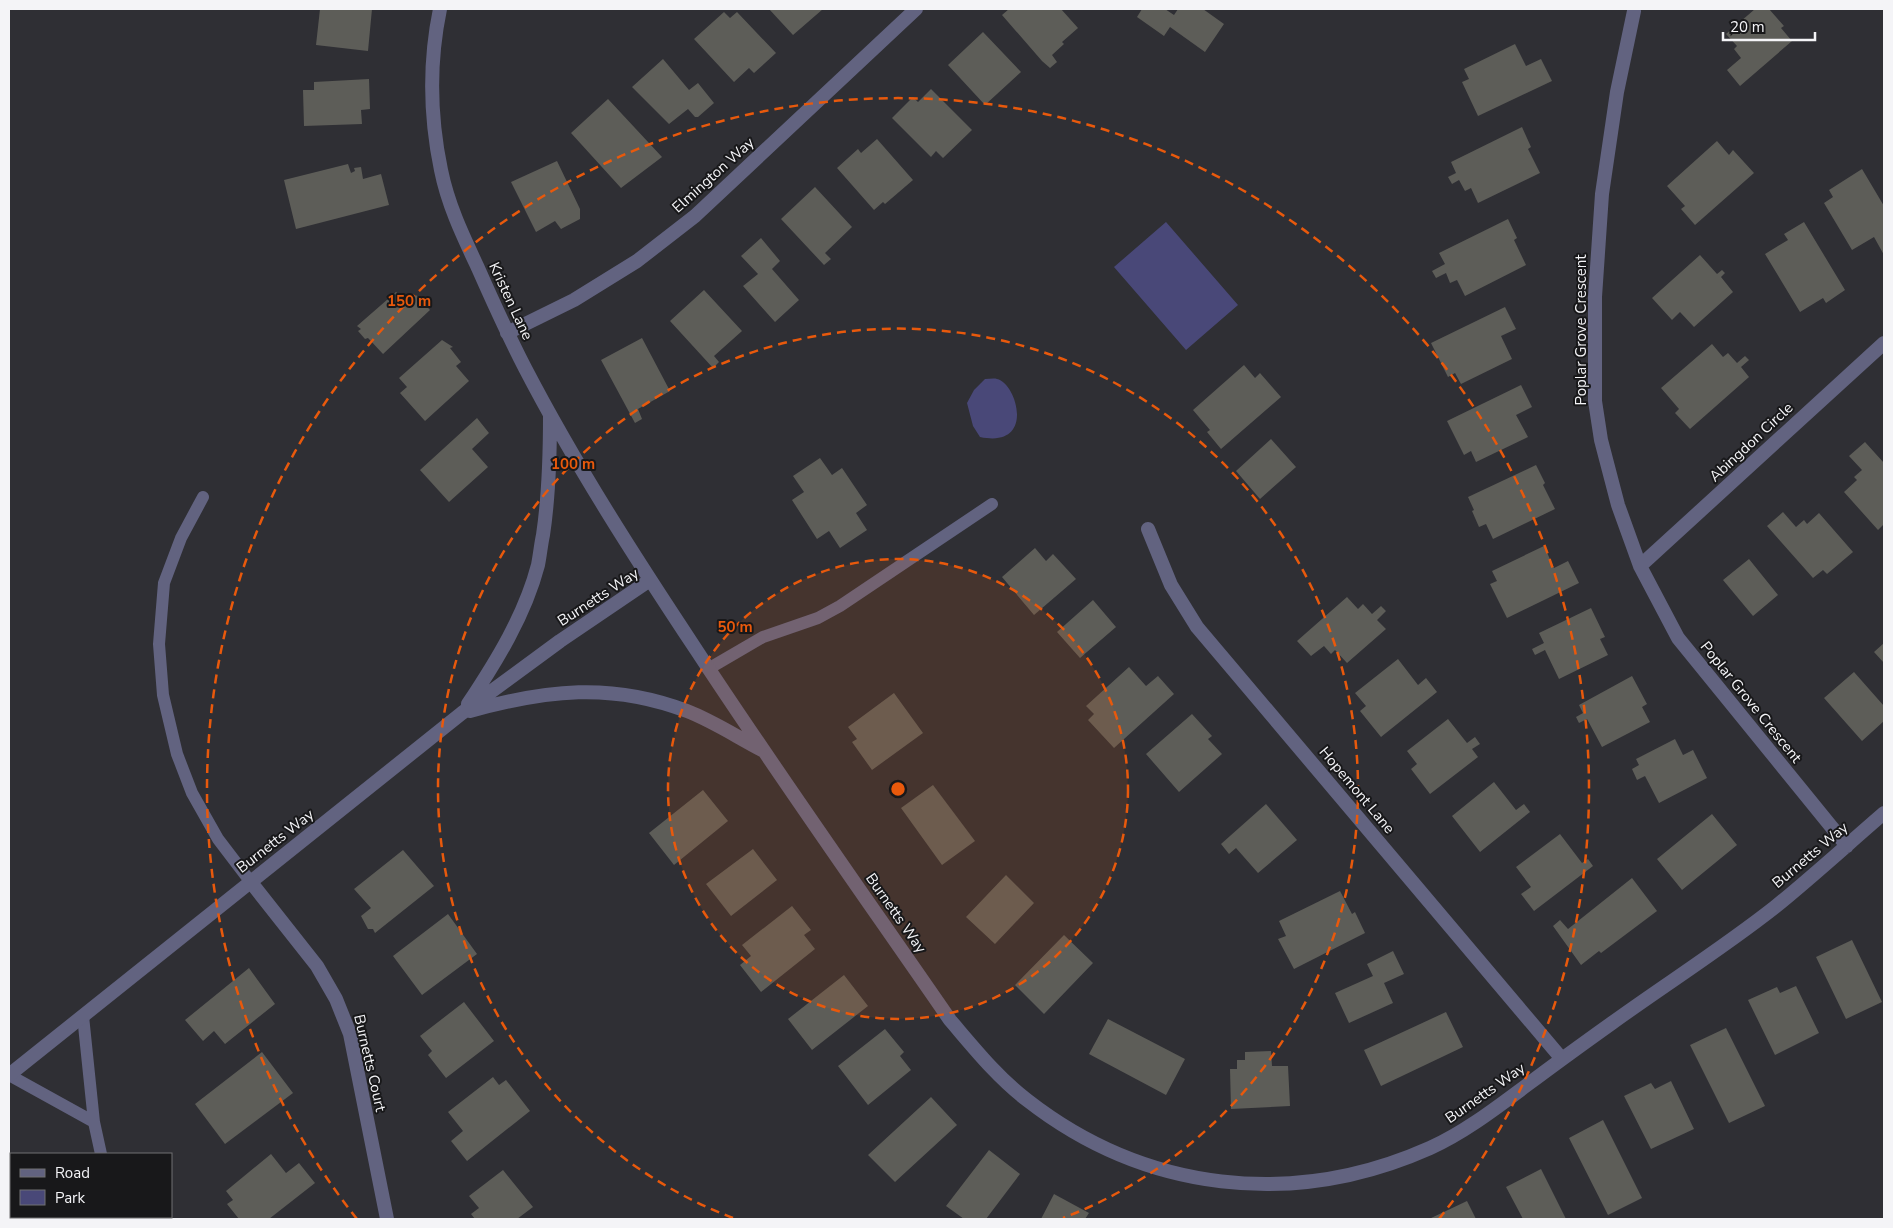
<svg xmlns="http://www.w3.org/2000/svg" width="1893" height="1228" viewBox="0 0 1893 1228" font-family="'Nunito Sans',sans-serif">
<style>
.green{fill:#494878}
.building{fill:#5d5d58}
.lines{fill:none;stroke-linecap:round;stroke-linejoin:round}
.service{stroke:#626380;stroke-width:12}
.minor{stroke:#626380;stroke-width:14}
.ring{fill:none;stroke:#e8590c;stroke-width:2.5;stroke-dasharray:9 6}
.labels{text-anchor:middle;stroke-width:4;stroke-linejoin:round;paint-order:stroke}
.street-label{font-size:15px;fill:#f4f4f7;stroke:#18181a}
.centre{fill:#e8590c;stroke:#18181a;stroke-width:2.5}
.ring-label{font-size:15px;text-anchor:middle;font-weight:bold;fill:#e8590c;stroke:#18181a;stroke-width:4;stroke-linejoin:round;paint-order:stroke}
</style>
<rect width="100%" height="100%" fill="#2f2f34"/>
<path class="green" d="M1166 222 1238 305 1186 350 1114 267Z
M985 379C989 379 994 378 997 379 1017 383 1036 449 980 437L973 426 967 403 974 390Z"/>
<path class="building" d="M320 9H372L368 51 316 45Z
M769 9H823L793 35Z
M1009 9H1061L1078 28 1062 42 1064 44 1052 55 1057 62 1050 68 1042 61 1002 15Z
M1142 9H1165L1174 15 1178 9H1203L1224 24 1205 52 1170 27 1164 36 1137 17Z
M1755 9H1769L1784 26 1781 28 1792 41 1740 86 1727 70 1741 58 1734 49 1737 46 1726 34Z
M724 12 730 18 737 12 776 53 754 73 749 68 734 82 694 39Z
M983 32 1021 72 985 105 948 65Z
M1515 44 1526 66 1541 59 1552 81 1478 116 1462 82 1469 79 1464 69Z
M663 59 689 90 698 83 714 103 698 117H695L688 109 669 124 632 87Z
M369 79 370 109 361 110 362 124 304 126 303 90H314V82Z
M931 89 972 130 943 158 936 151 931 157 892 118 913 97 918 102Z
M608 99 662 157 621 188 571 133Z
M1522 127 1531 147 1528 149 1540 173 1478 203 1471 188 1465 191 1459 180 1452 184 1448 177 1456 173 1451 162Z
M877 139 913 180 885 204 883 202 874 210 837 168 858 149 861 153Z
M1717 141 1729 155 1733 150 1754 173 1695 225 1681 209 1685 206 1667 186Z
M557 161 580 209V219L561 229 555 221 536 232 511 182Z
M348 164 351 173 355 171 354 168 361 167 363 179 381 174 389 205 296 229 284 180Z
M1862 169 1884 206V255L1874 237 1852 250 1824 203 1833 197 1829 190Z
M815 187 852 227 825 253 831 259 824 265 781 219Z
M1508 219 1517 238 1514 240 1526 265 1465 296 1457 280 1450 283 1446 273 1436 278 1432 271 1445 264 1439 253Z
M1804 222 1845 290 1826 303 1823 298 1800 312 1765 254 1788 240 1784 234Z
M761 238 780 261 772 269 799 300 775 322 743 286 758 274 741 256Z
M1700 255 1717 274 1722 270 1725 273 1721 277 1733 292 1694 327 1680 312 1672 320 1652 298Z
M704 290 742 331 714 356 719 362 713 368 670 321Z
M396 292 408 302 416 295 430 310 383 354 368 338 365 339 358 331 361 329 357 326Z
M1505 307 1516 329 1501 336 1512 359 1461 384 1455 373 1448 377 1431 343Z
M642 338 670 391 638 409 642 419 635 423 601 360Z
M442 340 453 347 450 348 461 362 456 366 469 381 425 421 400 393 407 387 399 378Z
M1712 344 1723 357 1728 353 1737 363 1745 356 1749 360 1741 367 1749 377 1690 429 1675 413 1679 409 1661 388Z
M1244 365 1255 378 1260 373 1281 397 1221 449 1207 432 1210 430 1193 410Z
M1521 385 1532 407 1516 415 1528 437 1476 462 1471 451 1464 455 1447 421Z
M477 418 489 433 472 449 488 467 449 502 420 470Z
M1271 439 1296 467 1260 499 1236 471Z
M1865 442 1884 463V524L1878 530 1844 492 1857 480 1854 477 1862 470 1849 456Z
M820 458 832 475 842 468 867 505 856 513 867 530 840 548 829 531 817 539 792 500 804 492 793 476Z
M1536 465 1545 483 1543 485 1555 509 1493 539 1486 524 1479 527 1472 511 1474 510 1468 497Z
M1783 512 1796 527 1804 520 1807 524 1819 513 1853 552 1827 574 1823 570 1813 578 1767 526Z
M1544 546 1554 568 1568 561 1579 583 1507 618 1490 584 1497 581 1492 571Z
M1035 548 1046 561 1053 554 1076 579 1034 615 1002 577Z
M1749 559 1778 595 1753 616 1723 580Z
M1347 597 1358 609 1363 604 1372 614 1381 606 1386 611 1377 620 1386 629 1347 663 1335 650 1331 654 1324 646 1311 656 1297 641Z
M1093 600 1116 627 1080 658 1057 632Z
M1591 608 1605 637 1600 639 1608 655 1559 679 1545 650 1535 655 1532 649 1544 643 1539 633Z
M1884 643V663L1874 652Z
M1398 659 1418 685 1426 678 1437 692 1381 737 1360 711 1366 706 1355 693Z
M1129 667 1146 686 1158 676 1174 694 1114 748 1088 720 1094 714 1086 706Z
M1854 672 1884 706V721L1862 741 1824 698Z
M1632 676 1647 704 1642 707 1650 722 1602 747 1587 719 1579 723 1576 717 1583 713 1579 705Z
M894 693 923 733 872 770 852 742 857 739 848 727Z
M1192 714 1212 736 1208 739 1222 754 1179 792 1146 754Z
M1448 719 1467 743 1475 737 1480 744 1472 749 1478 757 1430 794 1411 769 1417 764 1407 751Z
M1675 739 1683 755 1693 750 1707 778 1659 803 1645 776 1637 780 1632 769 1639 765 1636 759Z
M1494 782 1516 810 1524 804 1530 812 1480 852 1452 816Z
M933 785 975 841 942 865 901 808Z
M703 790 728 821 674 865 649 833Z
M1266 804 1297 840 1258 873 1236 848 1229 854 1221 844Z
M1712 814 1737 845 1682 890 1657 859Z
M1560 834 1582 863 1588 859 1593 866 1534 911 1521 894 1531 887 1516 867Z
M753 849 777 880 731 916 706 884Z
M403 850 434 886 375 933 373 929H368L361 916 371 908 354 889Z
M1006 875 1034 903 995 944 966 917Z
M1632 878 1657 911 1601 953 1599 951 1581 965 1553 926 1560 920 1568 929Z
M1340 891 1352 914 1355 912 1365 933 1294 969 1278 939 1286 936 1279 921Z
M792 906 811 930 804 935 815 949 761 992 740 965 751 956 742 945Z
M448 914 477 954 422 995 393 956Z
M1064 935 1093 963 1044 1014 1015 985Z
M1852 940 1882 1002 1846 1019 1816 957Z
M1393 951 1404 974 1384 983 1393 1003 1349 1023 1335 993 1373 976 1367 964Z
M249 968 275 1004 225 1044 214 1031 203 1041 185 1020Z
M844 975 868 1006 812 1050 788 1019Z
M1796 986 1819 1033 1775 1055 1748 1000 1777 987 1780 993Z
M464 1002 494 1041 446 1078 428 1055 432 1051 420 1036Z
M1446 1012 1463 1047 1381 1086 1364 1050Z
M1108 1019 1185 1059 1166 1095 1089 1054Z
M1726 1028 1765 1106 1729 1123 1690 1045Z
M885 1029 904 1052 900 1056 911 1070 868 1105 838 1066Z
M1271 1051 1272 1066H1288L1290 1106 1231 1109 1230 1069H1237V1060H1245V1052Z
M262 1052 293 1093 225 1144 195 1104Z
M493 1077 499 1085 506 1080 530 1111 467 1161 451 1141 463 1131 448 1112Z
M1671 1081 1694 1129 1651 1149 1624 1096 1651 1083 1655 1089Z
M931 1097 957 1125 895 1182 868 1155Z
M1603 1120 1642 1198 1608 1215 1569 1138Z
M989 1150 1020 1174 986 1219H964L946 1206Z
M271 1154 286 1173 299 1163 315 1183 269 1219H239L227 1204 233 1200 226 1191Z
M1541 1169 1566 1219H1523L1506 1187Z
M503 1170 533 1207 517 1219H475L471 1214 479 1208 469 1196Z
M1054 1194 1089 1213 1085 1219H1041Z
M1467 1201 1476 1219H1429Z"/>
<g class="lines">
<path class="service" d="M203 497 181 538 164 583 159 644 163 695 177 754 192 793 218 839 250 881
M708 669 763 637 818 618 840 606 992 504
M9 1075 94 1122 83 1016
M94 1122 101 1154
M9 1215H11
M114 1217V1219"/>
<path class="minor" d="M440 9C429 62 430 117 441 170 448 205 463 236 478 268 493 302 508 335 525 368 576 466 636 559 697 651 779 776 865 897 950 1020 974 1048 997 1077 1027 1100 1145 1192 1293 1209 1430 1148 1465 1132 1496 1108 1527 1085 1555 1064 1584 1043 1612 1023 1666 984 1723 948 1775 907 1812 877 1848 844 1884 813
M1634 11 1617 92 1602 194 1595 297V401L1601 440 1618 505 1640 566 1678 638 1847 846
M507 333 574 300 637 261 695 216 916 9
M1148 529 1171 585 1197 627 1562 1059
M1640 566 1884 343
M468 704C496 662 525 615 538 565 540 555 541 544 543 535 549 495 550 456 550 416
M470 711C546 690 611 682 687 711 713 721 737 737 762 750
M250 881 317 966 336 999 350 1034 387 1219
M9 1075 462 713 560 641 650 580"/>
</g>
<circle cx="898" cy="789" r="230" fill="#e8590c" fill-opacity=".12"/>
<g class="ring">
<circle cx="898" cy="789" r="230"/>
<path d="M733 1218A460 460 0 1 1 1063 1218"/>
<path d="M357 1219A691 691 0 1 1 1439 1219"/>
</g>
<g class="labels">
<g class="street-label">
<text transform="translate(713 175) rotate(-42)" y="5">Elmington Way</text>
<text transform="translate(511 301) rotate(65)" y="5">Kristen Lane</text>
<text transform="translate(1581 330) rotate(-90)" y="5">Poplar Grove Crescent</text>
<text transform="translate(1751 442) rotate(-43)" y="5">Abingdon Circle</text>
<text transform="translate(598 597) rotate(-33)" y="5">Burnetts Way</text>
<text transform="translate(1751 702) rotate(51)" y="5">Poplar Grove Crescent</text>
<text transform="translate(1357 790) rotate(50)" y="5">Hopemont Lane</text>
<text transform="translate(275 841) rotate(-38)" y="5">Burnetts Way</text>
<text transform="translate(1810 855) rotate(-40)" y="5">Burnetts Way</text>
<text transform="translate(896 913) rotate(55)" y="5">Burnetts Way</text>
<text transform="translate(370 1063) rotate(77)" y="5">Burnetts Court</text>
<text transform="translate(1485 1093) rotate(-35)" y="5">Burnetts Way</text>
</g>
</g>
<circle cx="898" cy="789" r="8" class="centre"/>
<g class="ring-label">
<text x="409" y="306">150 m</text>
<text x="573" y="469">100 m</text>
<text x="735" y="632">50 m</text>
</g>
<rect width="1893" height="1228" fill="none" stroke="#f4f4f7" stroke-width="20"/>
<rect x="10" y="1153" width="162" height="65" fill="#18181a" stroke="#707072"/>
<rect x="20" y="1169" width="25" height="8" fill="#626380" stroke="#707072"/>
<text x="55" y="1178" font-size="15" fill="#f4f4f7">Road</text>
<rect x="20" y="1190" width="25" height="15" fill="#494878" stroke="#707072"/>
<text x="55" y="1203" font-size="15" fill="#f4f4f7">Park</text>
<path d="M1723 32v8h92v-8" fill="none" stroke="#f4f4f7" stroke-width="2.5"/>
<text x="1730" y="32" font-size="15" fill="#f4f4f7" stroke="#18181a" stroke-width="4" paint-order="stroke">20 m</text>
</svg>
